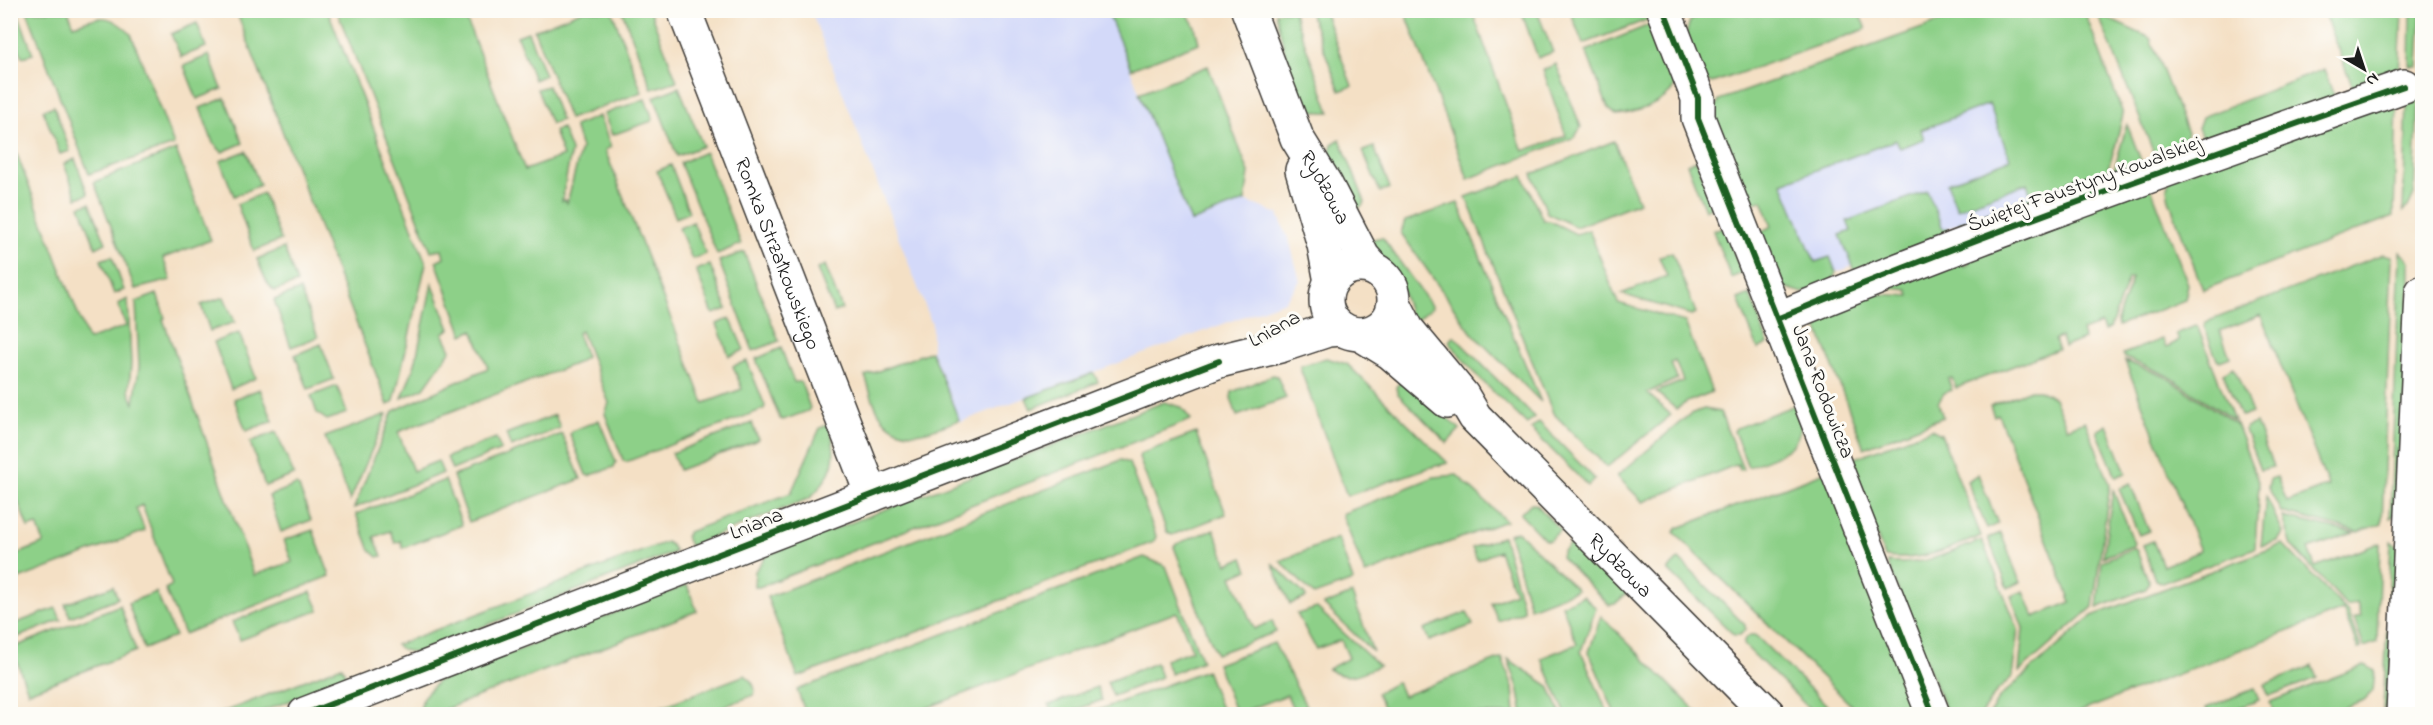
<svg xmlns="http://www.w3.org/2000/svg" width="2433" height="725" viewBox="0 0 2433 725" font-family="'Indie Flower',sans-serif">
<style>
.built{fill:#d3d9f9}
.green{fill:#8dd088;stroke:#547652;stroke-width:1.5}
.lines{fill:none;stroke-linecap:round;stroke-linejoin:round}
.minor-casing{stroke:#3c3935;stroke-width:36}
.minor{stroke:#fff;stroke-width:33}
.cycleway-casing{stroke:#fdfcf7;stroke-width:10}
.cycleway{stroke:#1b5e20;stroke-width:6}
.labels{text-anchor:middle;stroke-width:6;stroke-linejoin:round;paint-order:stroke}
.street-label{font-size:21px;fill:#1c1c1c;stroke:#fdfcf7}
</style>
<rect width="100%" height="100%" fill="#fdfcf7"/>
<filter id="ink" filterUnits="userSpaceOnUse"><feTurbulence type="fractalNoise" baseFrequency=".0167" numOctaves="2"/><feDisplacementMap in="SourceGraphic" scale="12" xChannelSelector="R" yChannelSelector="G"/><feConvolveMatrix kernelMatrix="1 2 1 2 8 2 1 2 1" color-interpolation-filters="sRGB"/></filter>
<filter id="wash" filterUnits="userSpaceOnUse"><feTurbulence type="fractalNoise" baseFrequency=".008" numOctaves="4" result="noise"/><feDisplacementMap in="SourceGraphic" scale="24" xChannelSelector="R" yChannelSelector="G"/><feGaussianBlur stdDeviation="1.35" result="paint"/><feColorMatrix in="noise" values="0 0 0 0 0 0 0 0 0 0 0 0 0 0 0 0 0 1.4 0 .05"/><feComposite in="paint" operator="in"/></filter>
<g filter="url(#wash)">
<rect width="100%" height="100%" fill="#f4e0c5"/>
<path class="built" d="M811 11H1107L1191 222 1245 201 1278 214 1290 243 1300 281 1285 301 960 422 932 351V324Z
M2009 11 2099 171 1952 226 1843 270 1819 276 1751 113Z"/>
<path class="green" d="M17 10 33 54 22 57 11 26V12Z
M584 10 612 11 642 92 569 119 534 30Z
M1658 10 1660 15 1583 44 1570 11Z
M1758 10 1858 11 1866 29 1712 83 1703 79 1685 37 1690 21 1707 11H1745L1747 15Z
M2084 10 2123 114 2116 144 2107 171 2100 183 1964 235 1959 223 2031 196 2027 183 1957 209 1947 183 2010 159 1989 104 1921 130 1924 139 1900 148 1896 140 1782 183 1815 262 1830 257 1836 272 1832 283 1803 293 1784 287 1760 232 1772 226 1762 200 1748 203 1713 113 1719 100 1970 11Z
M27 11H68L74 25C102 15 109 13 131 34L174 145 89 174Z
M236 11H328L426 263 394 401 388 405Z
M337 11H463L525 170 563 156 554 131 562 128 571 151 562 201 565 200 567 203 581 148 574 126 599 116 611 147 605 150 704 403 742 389 733 366 747 361 765 406 764 409 626 462 623 460 605 414 609 403 581 331 577 333 586 357 577 363 398 432 413 471 438 461 443 473 354 508 393 411 488 368 473 330 463 335 436 261 444 257 442 249 431 251Z
M622 11H650L677 81 652 89Z
M1107 11H1186L1195 27 1199 43 1131 69Z
M1281 11H1293L1330 112C1316 113 1308 111 1297 100L1276 16V12Z
M1309 11H1324L1352 86 1340 91Z
M1405 11H1472L1523 151 1566 136 1543 70 1556 64 1581 127 1575 137 1468 179Z
M1521 11H1537L1553 52 1538 58Z
M2323 11H2402L2399 74 2353 88Z
M2411 11H2421L2418 66H2410Z
M2098 14 2150 38 2187 133 2177 159 2162 162 2155 156Z
M1661 20 1679 76C1676 82 1674 89 1670 93 1658 105 1633 114 1616 115L1608 108 1586 51Z
M197 23 206 47 181 57 171 34Z
M528 32 545 75 534 80 517 36Z
M209 55 222 89 197 99 184 66Z
M1208 66 1249 173 1245 201 1191 222 1139 93Z
M2324 69 2335 99 2206 146 2198 128 2202 117Z
M2408 76H2419L2414 195 2409 206 2403 211Z
M548 86 561 120 551 124 537 89Z
M679 87 703 146 677 156 654 97Z
M225 98 243 143 222 152 213 143 200 108Z
M645 99 653 119 652 121 612 135 604 114Z
M2397 99 2394 216 2203 290 2169 200 2167 188 2170 178Z
M54 106 70 151 60 154 43 110Z
M2127 124 2145 171 2112 177Z
M11 139 88 340 126 326 118 304 128 299 131 363 129 391 134 404 139 367 136 302 157 294 165 318 163 319 254 575 292 562 284 540 313 530 330 576 184 634 165 589 172 585 142 505 136 508 145 531 11 582V557L44 543 37 525 28 528 11 483Z
M1340 139 1365 202 1362 206 1349 213 1326 167 1332 144Z
M1614 141 1639 202 1576 227 1547 213 1532 174Z
M1374 147 1390 188 1380 192 1363 151Z
M176 150 211 240 163 258 171 280 135 289 94 182Z
M246 151 260 185 234 196 220 161Z
M705 152 741 244 717 254 680 163Z
M75 159 88 194 77 198 64 164Z
M1696 160 1715 205 1705 210 1687 164Z
M671 165 689 212 676 218 657 171Z
M1523 176 1543 220 1550 221 1576 234 1589 230 1618 303 1685 322 1712 392 1687 402 1676 409 1656 392 1683 381 1675 361 1671 363 1677 379 1647 393 1671 415 1607 467 1553 413 1466 197Z
M2150 185 2188 284 2185 300 2118 326 2117 321 2132 278 2128 279 2110 329 2104 331 2101 324 2082 331 2084 339 2064 347 2061 337 2055 339 2058 349 1956 388 1952 378 1948 379 1952 390 1944 393 1938 403 1943 417 1864 448 1812 313 1863 293 1910 296 1908 290 1879 287 1960 256 1964 266 1969 264 1966 254 2030 229 2034 238 2042 235 2038 227Z
M1927 191 1943 229 1948 228 1953 239 1857 276 1840 235 1851 231 1847 221Z
M263 193 281 240 254 251 237 204Z
M90 203 106 243 96 248 80 206Z
M1458 203 1541 402 1471 332 1401 233 1405 221Z
M693 222 706 254 692 259 679 228Z
M1724 226 1742 273 1731 278 1713 231Z
M1377 238H1383L1432 307 1412 323 1399 280 1363 244Z
M284 248 297 283 275 291C266 285 262 270 257 259Z
M744 252 779 341 753 351 719 261Z
M1672 252 1696 313 1691 315 1621 294 1667 276 1659 257Z
M2400 252 2410 261V282L2401 505 2394 516 2390 518Z
M2383 254 2392 256 2382 523 2359 532 2281 512 2268 487 2270 479 2277 477 2287 502 2328 486 2261 315 2220 331 2230 357 2220 361 2217 360 2204 326 2206 322Z
M112 256 124 290 114 294 101 260Z
M710 265 727 309 713 314 696 270Z
M825 265 842 309 834 312 817 269Z
M432 283 450 329 443 333 451 350 424 388 402 398 415 364Z
M300 290 318 337 291 347 274 300Z
M1750 294 1768 344 1758 349 1738 299Z
M224 297 235 322 210 331 201 305Z
M730 318 744 350 729 356 717 324Z
M2195 326 2198 328 2234 420 2167 375 2125 358 2123 354 2162 339 2166 347 2179 341 2176 334Z
M239 333 256 378 231 389 214 342Z
M1454 336 1534 417 1527 424 1478 377 1449 342Z
M321 344 334 379 308 389 295 355Z
M781 348 794 382H801L810 408 808 411 783 420 780 419 756 359Z
M931 351 959 420C933 430 902 445 881 416 873 406 870 389 865 376Z
M1326 358 1347 364 1448 463 1428 468 1347 496 1300 368V366Z
M2125 361 2166 377 2236 424 2259 484 2255 548 2162 583 2155 580 2143 545 2153 541 2163 566 2200 551Z
M2234 367 2252 413 2242 417 2240 416 2223 373Z
M1094 373 1098 382 1031 409 1026 398Z
M1273 375 1277 376 1286 398 1237 416 1231 398 1232 392Z
M1403 379 1460 429 1447 443 1397 393 1396 387Z
M337 386 347 413 327 420 317 413 311 396Z
M260 389 273 421 246 431 234 399Z
M2030 390H2039L2054 398 2067 428 2085 421 2110 484 2093 607 2019 672 2023 628 2011 596 2024 591 2034 617 2071 602 1998 414 1994 416 1990 406Z
M1164 402 1181 407 1191 420 759 587H754L755 571 767 555Z
M1800 403C1808 448 1784 453 1748 467L1734 431 1736 428Z
M1704 409 1720 412 1743 469 1740 470 1738 464 1643 502 1617 476 1690 414Z
M387 414 350 501 325 437Z
M555 415 560 428 511 447 506 434Z
M599 420 616 462 614 467 589 476 586 475 570 434 572 431Z
M1539 422 1595 479 1588 486 1531 429Z
M752 423 758 439 755 441 679 470 672 453Z
M2256 423 2273 467 2260 470 2245 430 2246 427Z
M829 424C839 457 834 474 810 498L690 546 686 537 688 532 791 493 820 428Z
M2107 425 2126 473 2116 477 2097 431Z
M1931 429 1941 434 1981 536C1949 549 1920 562 1885 557L1847 461Z
M276 432 294 475 265 486 250 442Z
M1196 433 1226 514 1172 535 1167 532 1139 458 1140 454Z
M562 434 581 479 469 522 453 476Z
M496 438 501 450 452 470 447 457Z
M1121 460 1129 463 1156 536 1154 542 798 677 767 597Z
M1825 472 1924 714H1860L1674 532 1678 528Z
M1978 474 1998 524 1987 529 1967 481Z
M1457 475 1506 521 1365 574 1342 514 1434 477Z
M445 480 462 525 403 548 401 541 395 543 390 531 374 537 382 556 378 557 370 550 356 514Z
M2130 483 2149 531 2139 535 2119 489Z
M296 485 299 487 311 520 281 532 269 496Z
M2113 490 2134 543 2133 546 2103 557Z
M2266 496 2283 533 2278 541 2261 546Z
M1531 503 1537 505 1560 530 1550 540H1545L1520 514Z
M2283 517 2354 533 2308 549 2315 567 2380 543 2377 642 2364 647 2354 619 2361 616 2357 603 2347 606 2292 546Z
M1214 529 1227 564 1243 558 1248 570 1232 576 1254 629 1272 621 1276 632 1216 654 1174 547 1176 544Z
M1517 531 1577 590 1530 608 1509 534Z
M2001 533 2020 582 2008 588 1988 538Z
M1503 536 1524 611 1498 621 1491 603 1515 593 1499 551 1477 560 1472 548Z
M1338 538 1353 581 1314 595 1280 561Z
M1575 540 1627 593 1615 604 1609 605 1561 557 1562 552Z
M1982 540 2018 629 2012 677 1996 692 1981 714H1947L1887 562C1921 567 1951 552 1982 540Z
M2391 541 2398 547 2389 702 2383 711Z
M666 542 671 545 675 552 415 653 403 650 396 645Z
M2283 544 2347 611 2361 648 2358 649 2343 610 2074 714H1989L2000 697 2092 616Z
M2134 548 2136 549 2149 582 2146 589 2097 608 2102 561Z
M1144 557 1166 566 1202 661 1171 674 1165 660 1192 650 1177 612 911 714H806L797 690Z
M1679 559 1745 625V630L1740 635H1734L1668 570Z
M1272 563 1305 595 1306 598 1290 604Z
M687 585 697 611 438 712 420 710 423 697 438 681Z
M113 586 118 598 70 617 65 604Z
M156 592 175 636 144 649 128 603Z
M311 592 319 610 240 640 232 622Z
M1352 594 1373 652 1324 605Z
M1583 596 1596 608 1581 651 1608 714H1566L1541 658 1577 644 1562 605Z
M120 605 136 651 28 692 12 648Z
M56 608 61 620 13 639 11 625Z
M1317 608 1379 666C1358 674 1348 682 1328 669L1349 658 1341 640 1316 649 1297 614Z
M1467 612 1473 625 1429 641 1424 629Z
M1601 616 1699 714H1615L1589 652Z
M1750 635H1755L1836 714H1815L1744 645V640Z
M1274 643 1309 712 1295 714 1287 695 1247 710 1248 714H1236L1217 664Z
M1502 658 1513 687 1515 714H1386L1377 693 1397 682 1403 696Z
M1508 659 1549 686 1561 714H1523L1518 687Z
M1156 663 1161 677 1113 696 1107 682Z
M2365 665 2375 671 2373 691 2364 700 2326 714H2275L2270 702Z
M342 666 347 679 255 714H218Z
M2312 666 2317 678 2269 696 2264 685Z
M1206 670 1223 714H1088Z
M745 675C751 680 757 687 754 695L705 714H642Z
M1097 687 1102 700 1064 714H1053L1049 705Z
M2254 689 2259 700 2222 714H2208L2206 708Z"/>
</g>
<g filter="url(#ink)">
<g class="lines">
<defs>
<g id="minor">
<path id="s1" d="M684 10 872 495"/>
<path id="s2" d="M1248 10 1297 138 1326 185 1363 257 1372 267"/>
<path d="M1664 10 1698 98V118L1933 714"/>
<path d="M1302 170 1324 245 1331 282"/>
<circle cx="1360" cy="300" r="34"/>
<path id="s3" d="M1395 305 1407 329 1462 395 1475 417 1768 714"/>
<path d="M1779 318C1984 233 2194 160 2404 86"/>
<path d="M1360 334 1391 353 1447 401"/>
<path d="M305 714 1219 361 1280 346 1328 330 1342 329"/>
<path d="M2403 714 2422 292"/>
</g>
</defs>
<use href="#minor" class="minor-casing"/>
<use href="#minor" class="minor"/>
<defs>
<path id="cycleway" d="M1664 10 1698 98V118L1933 714
M1779 318C1984 233 2194 160 2404 86
M305 714 1219 361"/>
</defs>
<use href="#cycleway" class="cycleway-casing"/>
<use href="#cycleway" class="cycleway"/>
</g>
</g>
<g class="labels">
<g class="street-label">
<text transform="translate(2084 183) rotate(-20)" y="7">Świętej Faustyny Kowalskiej</text>
<text dy="7" stroke="none"><textPath href="#s2" startOffset="194">Rydzowa</textPath></text>
<text dy="7" stroke="none"><textPath href="#s1" startOffset="261">Romka Strzałkowskiego</textPath></text>
<text transform="translate(1274 328) rotate(-29)" y="7">Lniana</text>
<text transform="translate(1824 391) rotate(69)" y="7">Jana Rodowicza</text>
<text transform="translate(756 523) rotate(-22)" y="7">Lniana</text>
<text dy="7" stroke="none"><textPath href="#s3" startOffset="346">Rydzowa</textPath></text>
</g>
</g>
<rect width="2433" height="725" fill="none" stroke="#fdfcf7" stroke-width="36"/>
<g transform="translate(2364 69) rotate(141)" stroke="#fdfcf7" stroke-width="4.5" paint-order="stroke">
<path d="M0-4.5L10 22L0 15L-10 22Z" fill="#1c1c1c"/>
<text y="-9" font-size="16" font-weight="bold" text-anchor="middle" fill="#1c1c1c">N</text>
</g>
</svg>
